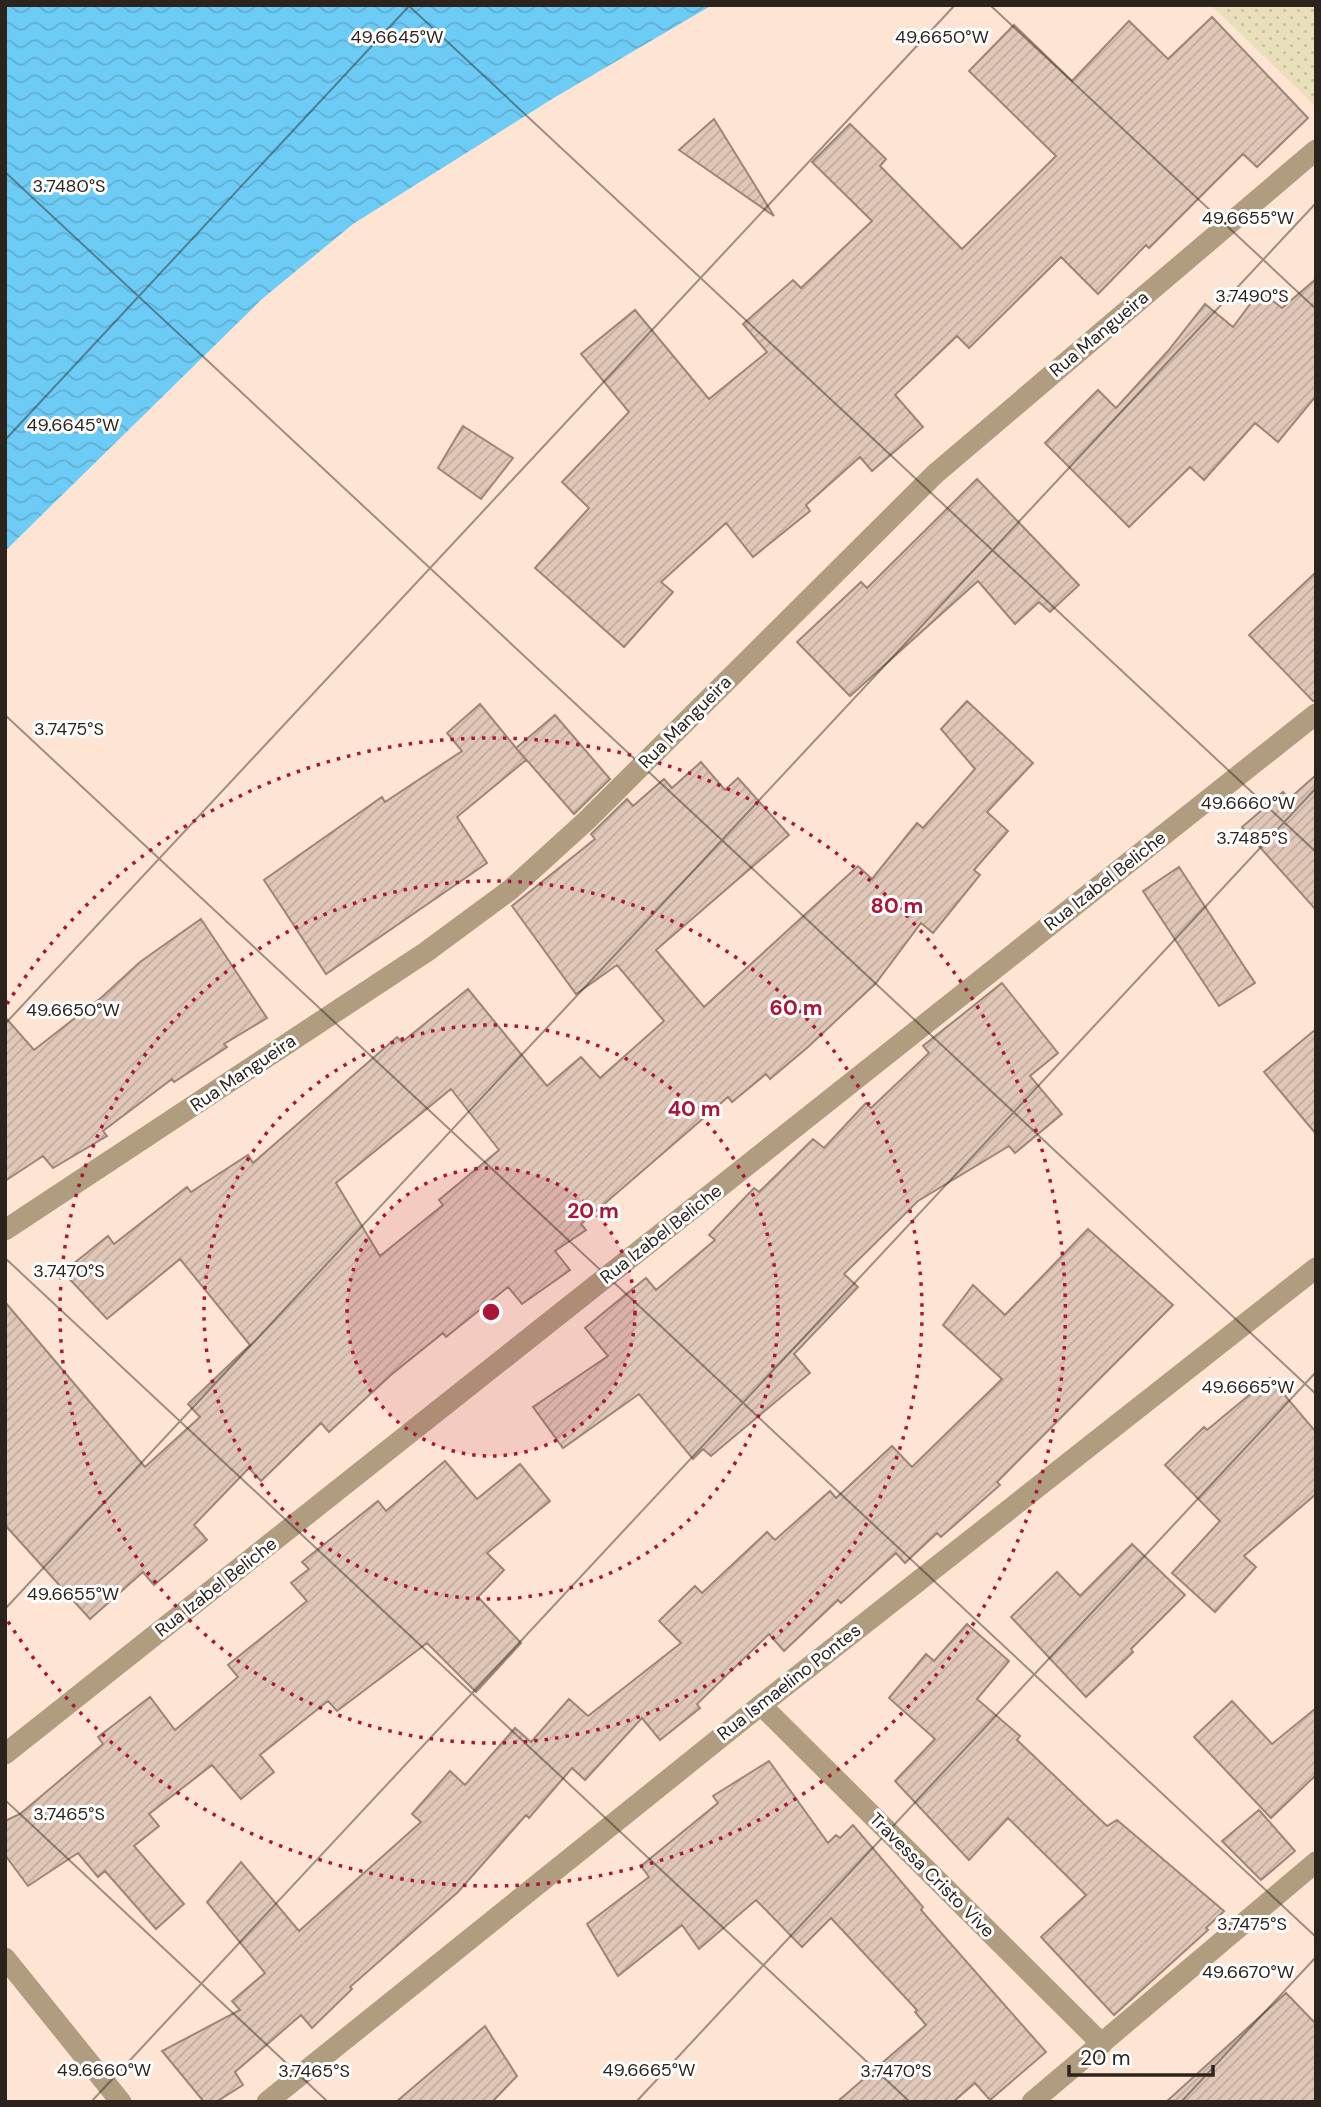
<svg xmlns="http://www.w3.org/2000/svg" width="1321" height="2107" viewBox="0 0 1321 2107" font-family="'DM Sans',sans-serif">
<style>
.sand{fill:url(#sand-dots)}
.water{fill:url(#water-waves)}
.building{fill:url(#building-hatch);stroke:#9d8677;stroke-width:2;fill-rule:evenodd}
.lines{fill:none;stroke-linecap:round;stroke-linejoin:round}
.street{stroke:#b09c7e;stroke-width:21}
.ticks{fill:none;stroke:#2c231d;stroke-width:2;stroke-opacity:0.45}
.ring{fill:none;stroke:#ab1538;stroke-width:3.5;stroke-dasharray:3.5 7}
.labels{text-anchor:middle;stroke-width:6;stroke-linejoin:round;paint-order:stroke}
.street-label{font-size:18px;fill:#2c231d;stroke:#fff}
.ticks-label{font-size:18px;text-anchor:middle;fill:#2c231d;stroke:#fff;stroke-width:6;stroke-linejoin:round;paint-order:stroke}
.centre{fill:#ab1538;stroke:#fff;stroke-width:3.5}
.ring-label{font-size:21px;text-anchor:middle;font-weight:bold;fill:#ab1538;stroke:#fff;stroke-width:6;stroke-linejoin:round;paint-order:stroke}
</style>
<defs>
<pattern id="sand-dots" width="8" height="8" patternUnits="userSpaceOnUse" patternTransform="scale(1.75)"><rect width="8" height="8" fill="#e9e0bb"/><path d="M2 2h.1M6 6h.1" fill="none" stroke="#c8c0a0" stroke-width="1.8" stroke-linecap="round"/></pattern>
<pattern id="water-waves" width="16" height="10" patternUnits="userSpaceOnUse" patternTransform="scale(1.75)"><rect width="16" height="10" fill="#6dccf6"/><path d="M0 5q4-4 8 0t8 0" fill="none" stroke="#5fafd2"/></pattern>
<pattern id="building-hatch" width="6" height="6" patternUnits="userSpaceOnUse" patternTransform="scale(1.75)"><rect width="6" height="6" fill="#e0c7b7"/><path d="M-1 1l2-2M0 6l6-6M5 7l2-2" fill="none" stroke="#c0ab9d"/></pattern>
</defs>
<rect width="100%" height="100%" fill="#fde4d3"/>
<path class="sand" d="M1211 5H1316V107Z"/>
<path class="water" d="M5 5H712L552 99 353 224 262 299 5 551Z"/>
<path class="building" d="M1212 17 1308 118 1257 167 1243 154 1149 248 1146 245 1098 294 1061 257 969 348 957 336 895 395 923 427 872 471 860 457 806 505 810 511 753 557 726 523 661 582 673 592 624 647 535 568 589 508 562 482 629 412 581 354 635 310 709 399 767 352 743 324 793 280 801 288 872 221 812 162 850 124 886 159 880 166 962 249 1056 156 969 71 1014 25 1072 81 1129 21 1168 59Z
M714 119 774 216 679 150Z
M1316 279V396L1278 442 1255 423 1204 480 1190 467 1129 527 1045 443 1098 390 1116 408 1168 351 1205 304 1233 327 1260 291 1282 308Z
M463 426 513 458 481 499 438 468Z
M977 479 1079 585 1050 612 1039 602 1015 624 978 581 850 696 797 642 861 582 867 588Z
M1316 572V701H1313L1249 635Z
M967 701 1033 763 987 812 1008 831 974 870 980 875 933 933 921 923 876 983 808 1047 770 1079 766 1074 732 1102 728 1097 581 1224 586 1230 555 1251 570 1270 522 1304 508 1287 446 1337 443 1333 392 1374 329 1432 321 1423 261 1481 249 1468 194 1525 207 1540 154 1585 143 1572 90 1619 5 1525V1302L145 1467 200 1417 188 1404 250 1345 180 1259 107 1319 63 1272 108 1236 114 1244 187 1187 191 1192 248 1155 253 1163 397 1037 402 1042 468 989 547 1086 581 1057 600 1078 664 1021 617 965 576 994 512 906 595 839 591 834 627 799 633 806 664 779 672 788 701 762 725 790 738 778 789 835 656 950 704 1007 858 866 872 879 917 823 923 828 975 769 941 729ZM451 1089 499 1150 439 1200 443 1205 380 1256 336 1183Z
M480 704 526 760 457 817 487 863 326 974 264 880 382 797 385 802 462 751 447 733Z
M555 715 610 779 574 814 516 748Z
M1316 775V910L1242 827 1283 792 1289 799Z
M1179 867 1255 983 1219 1006 1143 891Z
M201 919 267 1018 224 1044 227 1047 174 1082 172 1079 103 1131 107 1136 53 1168 43 1156 5 1181V1017L34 1050 102 997 140 962Z
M1002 983 1058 1053 1030 1076 1062 1114 1015 1153 1009 1146 918 1201 844 1274 858 1287 794 1354 810 1373 711 1456 703 1449 693 1459 639 1394 563 1448 533 1407 608 1356 585 1328 646 1278 656 1290 715 1240 709 1235 754 1188 759 1192 813 1139 824 1148 866 1103 871 1108 929 1053 923 1046Z
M1316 1029V1134L1264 1072Z
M1088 1229 1173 1305 997 1482 1000 1485 941 1537 937 1533 905 1563 896 1553 841 1603 838 1600 784 1651 769 1634 697 1704 700 1708 660 1740 642 1718 585 1780 572 1768 529 1818 526 1815 458 1892 350 1987 352 1989 312 2028 301 2015 235 2072 243 2085 216 2102H204L162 2051 240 2010 232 2001 265 1973 207 1902 241 1862 299 1931 421 1822 412 1814 450 1771 465 1785 515 1728 531 1742 569 1699 588 1716 681 1643 659 1621 695 1586 702 1593 767 1532 775 1540 830 1491 836 1498 892 1446 912 1467 1002 1379 943 1325 973 1285 1005 1315Z
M1270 1378 1316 1432V1494L1244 1556 1256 1567 1215 1612 1172 1573 1220 1521 1165 1465 1204 1427 1207 1430Z
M445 1461 477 1499 520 1464 550 1501 487 1553 504 1570 478 1597 521 1643 476 1692 427 1643 337 1711 328 1701 260 1755 274 1772 241 1799 212 1765 149 1814 159 1826 134 1846 184 1904 156 1929 105 1871 98 1877 78 1853 28 1886 5 1855V1821L20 1814 103 1744 98 1737 150 1697 175 1730 238 1677 228 1665 307 1601 291 1583 309 1569 302 1562 378 1501 386 1511Z
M1132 1544 1185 1595 1131 1649 1133 1652 1086 1697 1011 1617 1057 1572 1080 1596Z
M967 1624 1009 1661 977 1699 1020 1736 1017 1740 1107 1826 1117 1820 1224 1911 1206 1928 1208 1930 1114 2015 1041 1937 1086 1895 1008 1818 969 1860 895 1781 935 1739 889 1698 926 1654 934 1661Z
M1232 1701 1272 1744 1316 1708V1775L1271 1818 1194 1737Z
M769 1761 828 1843 836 1835 840 1838 853 1825 923 1907 921 1910 1046 2052 990 2100 975 2083 953 2102H837L926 2025 915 2012 917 2010 831 1918 802 1947 756 1900 699 1949 682 1925 618 1976 587 1924 649 1877 641 1866 718 1803 713 1796Z
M1259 1810 1295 1851 1261 1880 1222 1841Z
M1286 1993 1316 2024V2102H1166Z
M485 2026 517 2076 492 2102H396Z"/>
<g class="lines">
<path class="street" d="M5 1230 426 952 510 890 586 821 935 474 1316 150
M761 1705 1102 2044
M5 1754 1316 714
M5 1958 121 2102
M267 2102 761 1705 1316 1268
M1032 2102 1316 1862"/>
</g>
<path class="ticks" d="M408 5 1316 852M990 5 1316 309M5 172 1316 1394M5 440 410 5M5 715 1316 1937M5 1024 955 5M5 1258 910 2102M5 1609 1316 203M5 1800 328 2102M91 2102 1316 788M636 2102 1316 1372M1181 2102 1316 1957"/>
<circle cx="491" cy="1312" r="144" fill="#ab1538" fill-opacity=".12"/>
<g class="ring">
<circle cx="491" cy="1312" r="144"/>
<circle cx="491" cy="1312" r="287"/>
<circle cx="491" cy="1312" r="431"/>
<path d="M7 1004A574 574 0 1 1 7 1620"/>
</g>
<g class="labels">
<g class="street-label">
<text transform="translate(1099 334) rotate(-40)" y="6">Rua Mangueira</text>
<text transform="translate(685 722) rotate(-45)" y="6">Rua Mangueira</text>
<text transform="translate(1105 881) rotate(-38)" y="6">Rua Izabel Beliche</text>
<text transform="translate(243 1073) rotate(-34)" y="6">Rua Mangueira</text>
<text transform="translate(661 1234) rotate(-38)" y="6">Rua Izabel Beliche</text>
<text transform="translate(216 1587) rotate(-38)" y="6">Rua Izabel Beliche</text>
<text transform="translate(789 1682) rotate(-38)" y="6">Rua Ismaelino Pontes</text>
<text transform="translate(932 1875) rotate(45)" y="6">Travessa Cristo Vive</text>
</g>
</g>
<g class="ticks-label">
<text x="942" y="43">49.6650°W</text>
<text x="397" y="43">49.6645°W</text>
<text x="69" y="192">3.7480°S</text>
<text x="1248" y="224">49.6655°W</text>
<text x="1252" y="302">3.7490°S</text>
<text x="73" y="431">49.6645°W</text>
<text x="69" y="735">3.7475°S</text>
<text x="1248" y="809">49.6660°W</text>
<text x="1252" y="844">3.7485°S</text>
<text x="73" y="1016">49.6650°W</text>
<text x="69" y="1277">3.7470°S</text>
<text x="1248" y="1393">49.6665°W</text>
<text x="73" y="1600">49.6655°W</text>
<text x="69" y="1820">3.7465°S</text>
<text x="1252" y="1930">3.7475°S</text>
<text x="1248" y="1978">49.6670°W</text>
<text x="104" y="2076">49.6660°W</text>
<text x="649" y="2076">49.6665°W</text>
<text x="314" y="2077">3.7465°S</text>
<text x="896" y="2077">3.7470°S</text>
</g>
<circle cx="491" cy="1312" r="10" class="centre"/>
<g class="ring-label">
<text x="897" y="913">80 m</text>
<text x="796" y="1015">60 m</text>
<text x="694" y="1116">40 m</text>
<text x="593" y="1218">20 m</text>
</g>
<rect width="1321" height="2107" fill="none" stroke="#2c231d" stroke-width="14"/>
<path d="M1069 2065v10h144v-10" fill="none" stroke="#2c231d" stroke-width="3.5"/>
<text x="1080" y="2065" font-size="21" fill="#2c231d" stroke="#ffffff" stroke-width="5" paint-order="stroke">20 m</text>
</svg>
